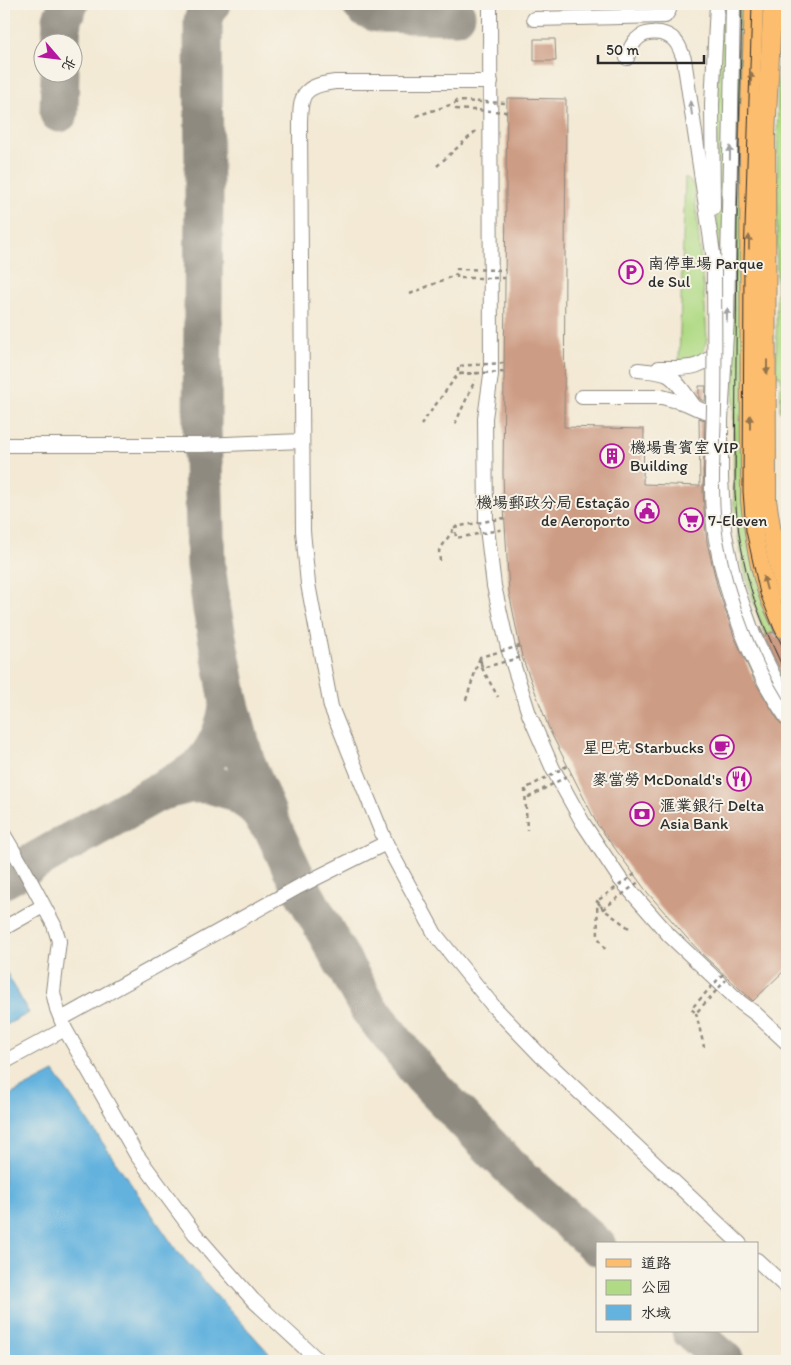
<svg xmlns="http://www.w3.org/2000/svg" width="791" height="1365" font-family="Itim,'LXGW WenKai TC',sans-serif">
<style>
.green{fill:#b0da85;stroke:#6e8258}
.water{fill:#64b2de;stroke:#486e84}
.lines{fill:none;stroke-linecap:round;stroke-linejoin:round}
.taxiway{stroke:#8f8a80;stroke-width:39}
.building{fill:#cd9c84}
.minor-casing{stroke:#8f8a80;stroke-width:16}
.major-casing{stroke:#8f8a80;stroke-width:20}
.path{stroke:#8f8a80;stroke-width:2.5;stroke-dasharray:4 4;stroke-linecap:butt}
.minor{stroke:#fff;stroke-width:14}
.major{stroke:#fcbd6e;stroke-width:18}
.tram{stroke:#2b2b2b;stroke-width:1}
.minor-bridge-casing{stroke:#8f8a80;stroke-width:16;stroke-linecap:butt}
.path-bridge{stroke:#8f8a80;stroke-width:2.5;stroke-dasharray:4 4;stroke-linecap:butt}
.minor-bridge{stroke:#fff;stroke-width:14}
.oneway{fill:#94744c}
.oneway2{fill:#a0a0a0}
.labels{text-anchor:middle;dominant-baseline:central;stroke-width:4;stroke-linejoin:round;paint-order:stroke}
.poi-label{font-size:16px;fill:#2b2b2b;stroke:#f7f3e8;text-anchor:start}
</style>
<rect width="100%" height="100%" fill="#f7f3e8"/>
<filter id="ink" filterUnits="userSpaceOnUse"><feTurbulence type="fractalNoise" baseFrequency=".02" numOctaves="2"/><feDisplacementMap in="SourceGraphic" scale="10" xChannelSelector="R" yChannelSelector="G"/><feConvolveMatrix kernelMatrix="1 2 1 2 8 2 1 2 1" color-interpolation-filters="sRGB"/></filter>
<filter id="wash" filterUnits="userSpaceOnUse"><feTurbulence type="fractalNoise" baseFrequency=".0096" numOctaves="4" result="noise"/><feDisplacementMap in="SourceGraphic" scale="20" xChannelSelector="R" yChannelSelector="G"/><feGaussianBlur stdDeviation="1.12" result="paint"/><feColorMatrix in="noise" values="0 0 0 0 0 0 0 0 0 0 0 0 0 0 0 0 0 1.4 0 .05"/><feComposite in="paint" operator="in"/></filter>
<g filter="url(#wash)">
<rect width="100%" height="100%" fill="#f3e9d4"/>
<g class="green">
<path d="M722,4h6l-6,273 -4,-1 -2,-169z"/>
<path d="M739,4h9l-4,492 32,135 -10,4c-19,-45 -28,-86 -32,-134l-1,-211z"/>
<path d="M783,4h4v408h-7l1,-35 -5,-2 2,-337z"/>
<path d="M685,177l9,8 11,121 2,33 -4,15 -11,9 -13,-1z"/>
</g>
<g class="water">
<path d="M4,968l25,45 -25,13z"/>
<path d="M54,1072l123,179 99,110h-272v-263z"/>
</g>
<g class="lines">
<g class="taxiway">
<path d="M211,4l-4,6 -4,11 1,178 -2,227 4,140 6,44 17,91 16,59 31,75 24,51 69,123 53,67 51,53 43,44 81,73"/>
<path d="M361,4l5,5 11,4 79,2"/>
<path d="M61,42l1,-23 7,-15"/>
<path d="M59,113l1,-41"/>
<path d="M229,701c-3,22 -10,44 -25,61 -12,14 -31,21 -46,30l31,-8h20l24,7 22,15 12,17"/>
<path d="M4,879l154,-87"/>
<path d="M691,1331l34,30"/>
</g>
</g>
<g id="blocks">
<g class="building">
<path d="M534,39h21l1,22h-22z"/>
<path d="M507,98l59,1 -2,328 80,2 -1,55 57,2 -1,-68 6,2 -2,71 2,33 2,18 11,47 16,47 21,46 25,41 3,3 4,1v241l-34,33 -50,-46 -17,-18 -39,-45 -50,-68 -47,-93 -28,-74 -13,-65 -5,-85 -1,-34z"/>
<path d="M699,386h7l-1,16 -6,-4z"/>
<path d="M760,627l4,9 9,-4 4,5 5,2 5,-1v45l-26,-52z"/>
</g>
</g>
</g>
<g filter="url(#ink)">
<use href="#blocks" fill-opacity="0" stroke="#8f8a80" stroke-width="1"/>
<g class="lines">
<g class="minor-casing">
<g id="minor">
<path d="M490,4l1,371 -6,43 1,102 8,66 14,62 21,66 24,55 30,54 37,56 49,56 72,68 15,11 31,29"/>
<path d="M628,4l1,12"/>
<path d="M733,4l-6,313 -6,103v58l3,52 11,53 18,51 24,49 10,18"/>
<path d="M534,19l131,-3 4,-6v-6"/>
<path d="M627,58c2,-6 4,-13 9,-18 9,-10 26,-9 36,-2 7,5 9,14 12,21l30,201"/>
<path d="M491,82h-156c-33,4 -35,13 -35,44l3,405 5,53 23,123 55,136 49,91 59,73 47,49 199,188"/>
<path d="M713,208l-1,-104 5,-100"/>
<path d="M659,368c26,0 44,3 61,-21"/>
<path d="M638,370c30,3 31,1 49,26 3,4 6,10 10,12 9,5 18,3 24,12"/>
<path d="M582,397h80l23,6 11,5"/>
<path d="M4,445h198l100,-4"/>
<path d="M4,835l19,32 31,58 5,16 -6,51 4,17 8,20 71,125 59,80 58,66 66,61"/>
<path d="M4,928l39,-22"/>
<path d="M61,1019l239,-133 86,-43"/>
<path d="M4,1062l61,-33"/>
<path d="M757,1260l30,28"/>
</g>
</g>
<g class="major-casing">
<g id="major">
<path d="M754,4l-5,131 1,366c4,33 8,67 20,99 4,9 9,19 13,28"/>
<path d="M773,4l-1,12 -6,119 1,365c5,32 9,65 20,95"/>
</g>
</g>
<g class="path">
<path d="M416,116l40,-13"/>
<path d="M437,166l40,-36"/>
<path d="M410,294l47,-20"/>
<path d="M455,424l20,-44"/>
<path d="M421,425l37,-51 20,-1"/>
<path d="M440,561l-1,-10 16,-24"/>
<path d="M466,700l14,-43 2,11 16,29"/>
<path d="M525,789l2,41"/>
<path d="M605,949l-7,-12 -1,-36 6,8 26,19"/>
<path d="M696,1013l8,34"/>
</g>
<use href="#minor" class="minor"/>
<use href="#major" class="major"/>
<g class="tram">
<path d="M742,4l-5,218 -2,271c2,35 8,72 19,106 9,26 21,52 33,77"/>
<path d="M752,4l-8,256 -1,231 3,40 14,63 14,35 13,26"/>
</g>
<g class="minor-bridge-casing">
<path id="minor-bridge" d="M714,260c0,50 1,99 0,148 -1,44 -5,89 2,132 11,61 36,128 71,178"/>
</g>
<g class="path-bridge">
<path d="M507,112l-51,-3v-8l52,2"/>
<path d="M505,278h-48v-9l48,1"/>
<path d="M504,372l-46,2v-8l46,-3"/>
<path d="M505,518l-50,9 1,11 49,-9"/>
<path d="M520,646l-40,11 2,11 40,-11"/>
<path d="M567,766l-42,23 4,8 42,-23"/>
<path d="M635,874l-38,27 6,8 37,-28"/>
<path d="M723,974l-32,35 5,4 30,-33"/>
</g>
<use href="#minor-bridge" class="minor-bridge"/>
</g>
<defs><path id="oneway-solid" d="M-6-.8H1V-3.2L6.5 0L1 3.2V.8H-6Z" transform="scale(1.25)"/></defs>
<g class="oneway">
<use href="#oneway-solid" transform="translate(751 79) rotate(-88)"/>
<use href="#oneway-solid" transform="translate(749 242) rotate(-90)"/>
<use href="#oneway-solid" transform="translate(767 367) rotate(90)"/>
<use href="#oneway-solid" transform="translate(750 422) rotate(-90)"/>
<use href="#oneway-solid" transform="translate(765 583) rotate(-105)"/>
</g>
<g class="oneway2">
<use href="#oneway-solid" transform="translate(691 108) rotate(-98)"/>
<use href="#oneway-solid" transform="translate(730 153) rotate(-89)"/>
<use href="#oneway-solid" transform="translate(727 315) rotate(-87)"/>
</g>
</g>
<defs>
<g id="parking-ring" transform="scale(1.25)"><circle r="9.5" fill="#f7f3e8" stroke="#b5179e" stroke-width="1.5"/><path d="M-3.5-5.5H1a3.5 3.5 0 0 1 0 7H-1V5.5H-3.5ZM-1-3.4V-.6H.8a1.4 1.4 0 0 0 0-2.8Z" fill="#b5179e"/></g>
<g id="building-ring" transform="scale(1.25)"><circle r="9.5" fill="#f7f3e8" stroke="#b5179e" stroke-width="1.5"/><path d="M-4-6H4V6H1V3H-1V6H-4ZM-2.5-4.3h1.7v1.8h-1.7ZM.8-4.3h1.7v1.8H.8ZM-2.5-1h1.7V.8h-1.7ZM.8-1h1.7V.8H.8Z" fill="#b5179e"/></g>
<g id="civic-ring" transform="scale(1.25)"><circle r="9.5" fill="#f7f3e8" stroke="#b5179e" stroke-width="1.5"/><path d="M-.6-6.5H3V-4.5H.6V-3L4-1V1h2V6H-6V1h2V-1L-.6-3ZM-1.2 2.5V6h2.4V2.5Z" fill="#b5179e"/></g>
<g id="supermarket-ring" transform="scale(1.25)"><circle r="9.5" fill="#f7f3e8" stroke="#b5179e" stroke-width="1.5"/><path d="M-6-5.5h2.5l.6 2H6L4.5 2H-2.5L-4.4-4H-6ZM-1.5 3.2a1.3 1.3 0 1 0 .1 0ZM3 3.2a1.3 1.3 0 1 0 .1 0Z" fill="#b5179e"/></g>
<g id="cafe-ring" transform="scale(1.25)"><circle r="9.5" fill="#f7f3e8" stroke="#b5179e" stroke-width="1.5"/><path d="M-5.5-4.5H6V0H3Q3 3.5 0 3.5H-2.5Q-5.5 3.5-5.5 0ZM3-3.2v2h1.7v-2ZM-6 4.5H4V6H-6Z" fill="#b5179e"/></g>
<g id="restaurant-ring" transform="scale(1.25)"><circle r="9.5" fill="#f7f3e8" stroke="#b5179e" stroke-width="1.5"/><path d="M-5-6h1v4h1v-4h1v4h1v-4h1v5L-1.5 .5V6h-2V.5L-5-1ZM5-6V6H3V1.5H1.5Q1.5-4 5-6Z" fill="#b5179e"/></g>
<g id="bank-ring" transform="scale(1.25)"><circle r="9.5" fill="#f7f3e8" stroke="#b5179e" stroke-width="1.5"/><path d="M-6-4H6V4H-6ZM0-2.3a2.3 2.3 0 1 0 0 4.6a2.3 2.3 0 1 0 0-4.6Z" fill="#b5179e"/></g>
</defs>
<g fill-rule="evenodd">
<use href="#parking-ring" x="631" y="272"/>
<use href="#building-ring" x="612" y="456"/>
<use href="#civic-ring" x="647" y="511"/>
<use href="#supermarket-ring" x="691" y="520"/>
<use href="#cafe-ring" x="722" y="747"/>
<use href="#restaurant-ring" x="739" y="779"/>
<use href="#bank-ring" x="642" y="814"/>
</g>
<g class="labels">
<g class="poi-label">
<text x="648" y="263">南停車場 Parque<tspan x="648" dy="18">de Sul</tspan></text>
<text x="630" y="447">機場貴賓室 VIP<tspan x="630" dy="18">Building</tspan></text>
<text x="630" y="502" text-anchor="end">機場郵政分局 Estação<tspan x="630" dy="18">de Aeroporto</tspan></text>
<text x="708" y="520">7-Eleven</text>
<text x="704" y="747" text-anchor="end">星巴克 Starbucks</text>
<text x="722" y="779" text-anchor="end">麥當勞 McDonald's</text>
<text x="660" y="805">滙業銀行 Delta<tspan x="660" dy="18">Asia Bank</tspan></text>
</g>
</g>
<rect width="791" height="1365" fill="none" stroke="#f7f3e8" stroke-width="20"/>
<rect x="596" y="1242" width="162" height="90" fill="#f7f3e8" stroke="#a5a39c"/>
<rect x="606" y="1259" width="25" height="8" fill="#fcbd6e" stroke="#a5a39c"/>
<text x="641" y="1268" font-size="15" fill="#2b2b2b">道路</text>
<rect x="606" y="1280" width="25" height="15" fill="#b0da85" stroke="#a5a39c"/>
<text x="641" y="1292" font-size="15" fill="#2b2b2b">公园</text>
<rect x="606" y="1305" width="25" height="15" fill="#64b2de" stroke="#a5a39c"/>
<text x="641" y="1318" font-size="15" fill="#2b2b2b">水域</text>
<g transform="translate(58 58) rotate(118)"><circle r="24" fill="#f7f3e8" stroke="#a5a39c"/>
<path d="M0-4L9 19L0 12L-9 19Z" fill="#b5179e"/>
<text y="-8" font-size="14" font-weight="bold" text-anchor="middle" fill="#2b2b2b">北</text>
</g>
<path d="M598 55v8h106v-8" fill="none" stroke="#2b2b2b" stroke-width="2.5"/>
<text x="606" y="55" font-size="15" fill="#2b2b2b" stroke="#f7f3e8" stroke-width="4" paint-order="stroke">50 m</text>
</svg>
